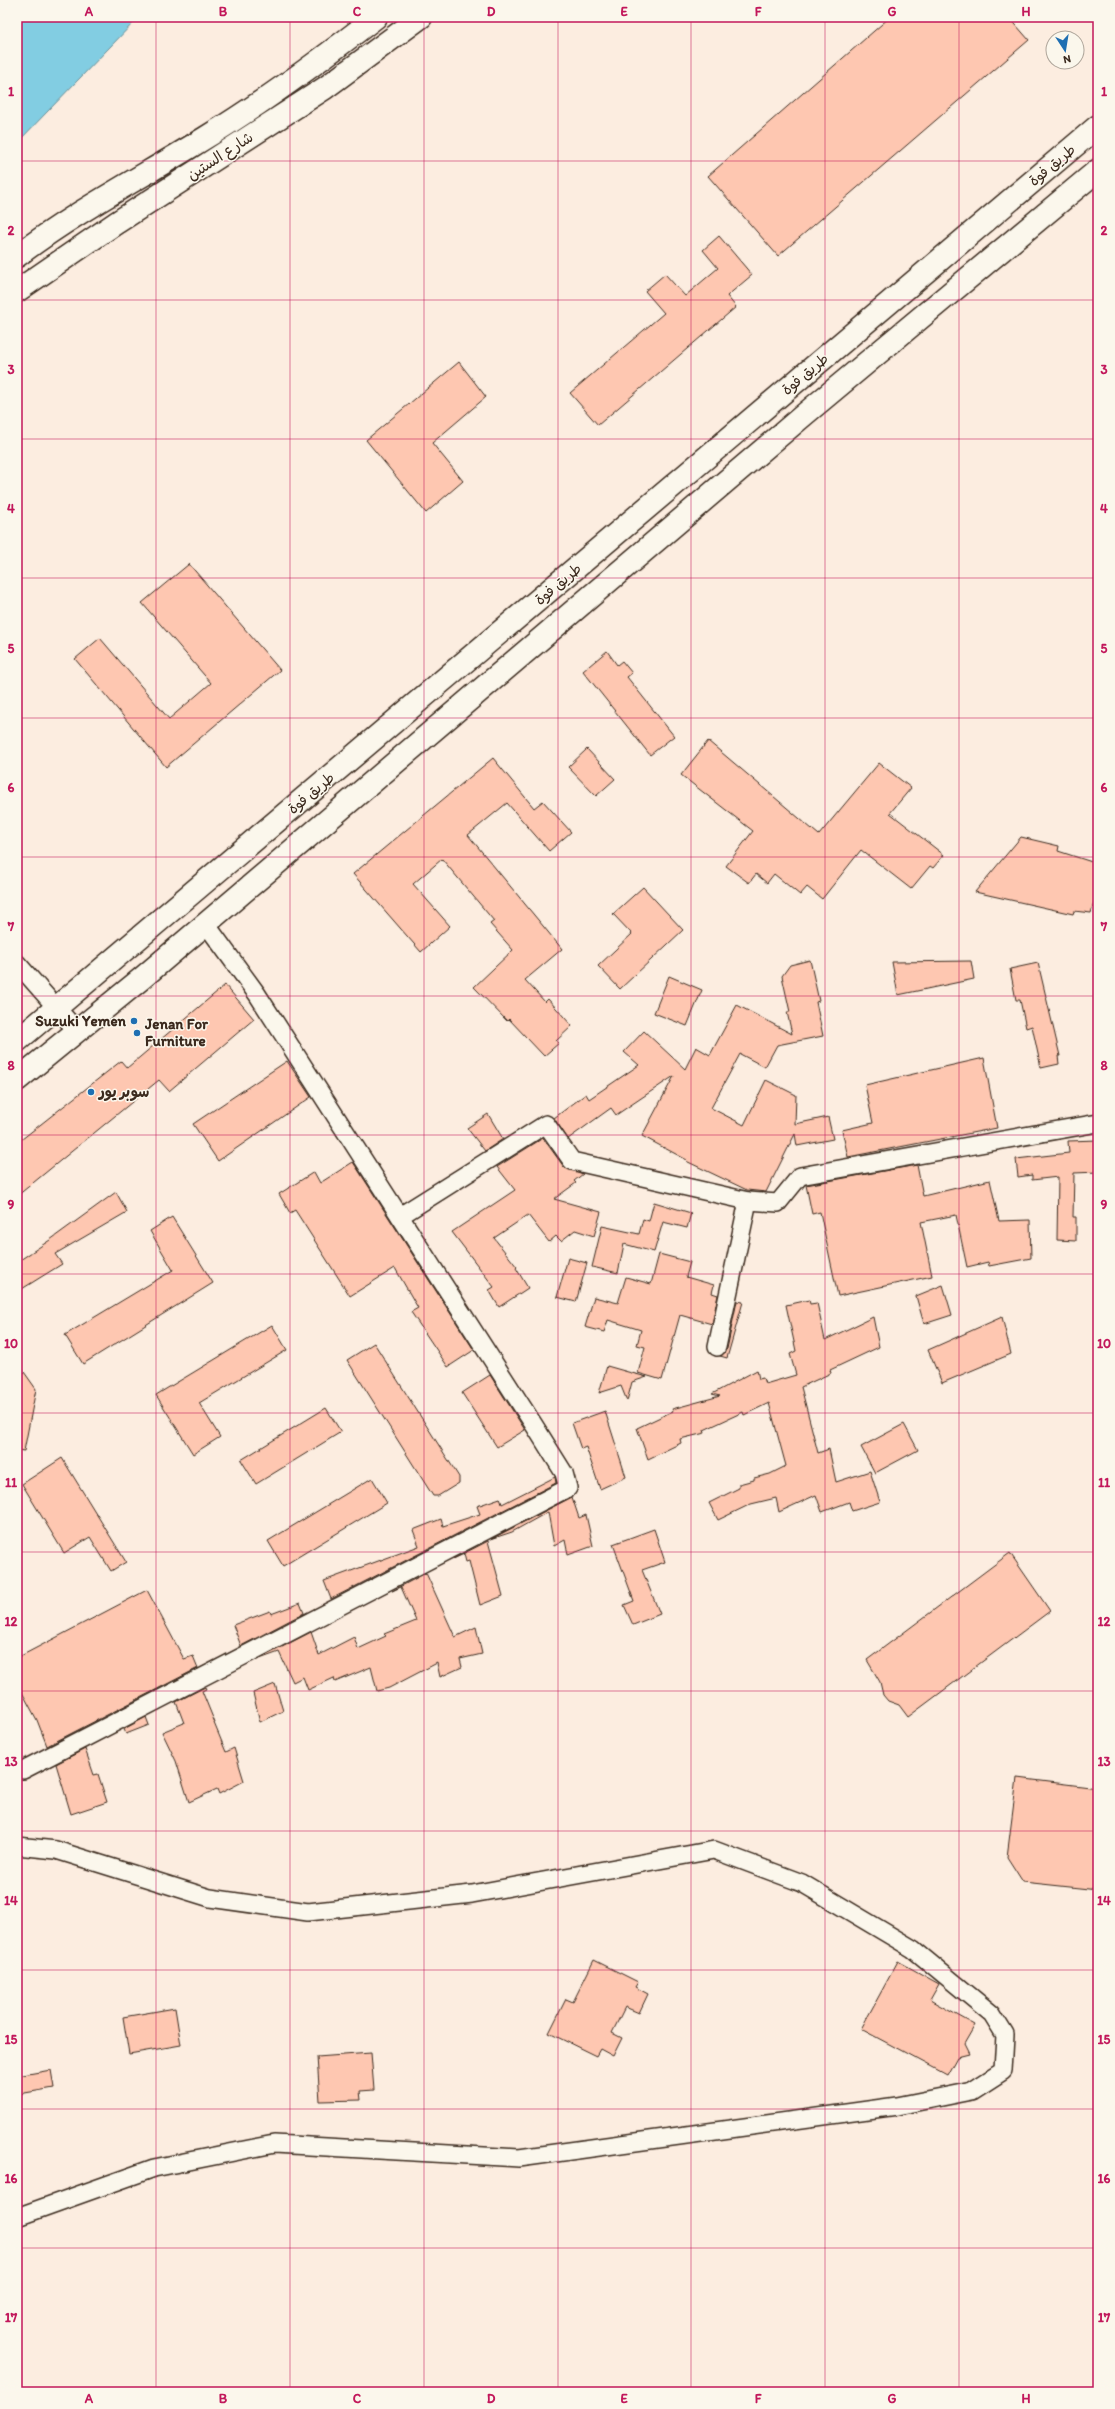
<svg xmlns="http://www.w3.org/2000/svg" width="1115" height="2409" font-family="Itim,'Playpen Sans Arabic',sans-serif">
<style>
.water{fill:#82cde2;stroke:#668c94}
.building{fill:#fec7b1;stroke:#3b2a1e}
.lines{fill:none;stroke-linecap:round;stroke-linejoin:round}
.street-casing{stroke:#3b2a1e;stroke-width:20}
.highway-casing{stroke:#3b2a1e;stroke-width:25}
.street{stroke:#fbf7ec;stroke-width:17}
.highway{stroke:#fbf7ec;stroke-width:22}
.grid{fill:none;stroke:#c2185b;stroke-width:1;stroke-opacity:0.55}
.poi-dot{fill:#1f6fb2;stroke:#fbf7ec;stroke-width:1.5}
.labels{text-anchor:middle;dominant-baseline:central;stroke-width:3;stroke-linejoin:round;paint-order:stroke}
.street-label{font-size:15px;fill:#3b2a1e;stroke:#fbf7ec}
.poi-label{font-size:15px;font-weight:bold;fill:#3b2a1e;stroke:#fbf7ec;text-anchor:start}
.neatline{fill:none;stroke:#c2185b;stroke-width:1.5}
.grid-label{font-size:13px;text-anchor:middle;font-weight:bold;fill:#c2185b}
</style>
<rect width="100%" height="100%" fill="#fcede0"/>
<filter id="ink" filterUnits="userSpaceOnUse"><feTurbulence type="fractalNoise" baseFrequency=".025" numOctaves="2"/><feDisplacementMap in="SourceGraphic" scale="8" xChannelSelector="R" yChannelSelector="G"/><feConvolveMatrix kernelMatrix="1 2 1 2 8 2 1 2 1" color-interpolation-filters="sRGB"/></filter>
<g filter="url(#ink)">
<path class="water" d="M17,17h122l-122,126z"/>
<g class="building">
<path d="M890,17h119l20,23 -251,216 -70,-80z"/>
<path d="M719,236l33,39 -25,21 9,11 -138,118 -28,-32 94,-80 -19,-22 20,-17 20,22 33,-28 -15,-18z"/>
<path d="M459,362l27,35 -54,46 31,38 -37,32 -60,-73z"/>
<path d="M189,564l91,106 -114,97 -91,-108 25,-21 69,81 42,-36 -69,-80z"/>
<path d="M607,651l10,14 5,-4 10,12 -5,4 47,59 -24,19 -67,-84z"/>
<path d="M708,741l111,94 60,-72 32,25 -21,25 54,42 -11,13 -3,-2 -19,23 -50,-39 -39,49 -15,-12 -7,8 -26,-21 -7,9 -11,-9 -7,9 -23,-17 27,-35 -72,-56z"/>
<path d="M587,749l28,30 -19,17 -28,-29z"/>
<path d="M493,758l41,50 9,-7 28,31 -22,19 -42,-48 -39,32 94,114 -37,31 20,22 3,-3 24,27 -16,15 3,2 -15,13 -35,-37 -2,2 -33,-34 39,-37 -23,-26 4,-3 -52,-62 -29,25 37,42 -29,26 -68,-78z"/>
<path d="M1021,837l38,9 -1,5 40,13v25l-7,24 -17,-2 -1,3 -98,-22z"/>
<path d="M643,887l40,43 -63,59 -22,-23 34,-32 -19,-20z"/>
<path d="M810,960l9,41 -3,1 7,34 -46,9 -12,22 -25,-13 -29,54 33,17 22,-45 30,15 -1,29 33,-7 5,22 -36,7 -2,-12 -29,58 -19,-2 -61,-29 1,-1 -45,-24 32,-60 -58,39 -5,-7 -43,31 -14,-21 32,-24 3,5 50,-34 -15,-13 20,-21 41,38 11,-22 14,8 27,-50 55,29 -5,-22h3l-8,-36 8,-11z"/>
<path d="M971,961l3,18 -76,16 -6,-33z"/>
<path d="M1038,963l22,93h-2l1,8 -18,4 -9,-42 -6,2 -6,-28h-4l-6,-31z"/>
<path d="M669,976l33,14 -15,36 -33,-13z"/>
<path d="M225,985l29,34 -85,72 -10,-11 -142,116v-53l104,-82 6,7z"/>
<path d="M984,1058l13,70 -149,29 -6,-27 31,-7 -8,-38z"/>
<path d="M287,1061l24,36 -93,64 -25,-37z"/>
<path d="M488,1114l15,25 -18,12 -18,-23z"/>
<path d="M543,1138l21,29 19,7 -9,7 2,2 -22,16 47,13 -7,24 -19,-6 -14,11 -5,-5 -7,6 -21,-27 -34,23 23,29 -1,1 12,20 -29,19 -10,-17 5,-3 -42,-55 63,-42 -18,-23z"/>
<path d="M1098,1140v32l-24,1 -1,44h3v24l-19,-1 1,-63 -26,3v-5l-14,2 -2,-18 53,-6 -1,-12z"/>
<path d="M353,1162l121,188 -26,17 -37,-55 7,-4 -23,-40 -45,28 -55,-86 -5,3 -11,-19 35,-22 6,11z"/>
<path d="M917,1165l6,31 67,-16 9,41 31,-1 1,38 -42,8 -1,-4 -21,5 -11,-52 -35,7 11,54 -94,20 -18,-84 -8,2 -6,-29z"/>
<path d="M116,1192l11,20 -72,42 7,10 -45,28v-30l33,-22z"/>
<path d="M654,1202l37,11 -4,15 -24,-6 -9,30 -30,-8 -6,29 -26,-6 10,-41 37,8 4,-15 6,2z"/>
<path d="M172,1217l41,66 -130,81 -18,-29 108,-65 -23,-39z"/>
<path d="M659,1254l31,8 -4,15 28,8 -2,8 6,2 -6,29 -32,-9 -18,65 -24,-7 7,-26 -8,-2 4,-15 -33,-10 -4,12 -19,-5 9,-30 24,6 8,-26 25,7z"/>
<path d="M568,1258l19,5 -11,39 -19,-5z"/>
<path d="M943,1285l9,30 -28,9 -8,-28z"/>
<path d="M809,1300l1,4 7,-1 8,37 48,-23 6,30 -49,23 1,3 -30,14 17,66 11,-4 7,33 34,-11 10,31 -28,9 -3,-9 -27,10 -6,-17 -37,17 -3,-14 -25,6 -33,16 -9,-17 30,-15v-4l15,-4v-2l16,-4 16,-8 -17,-63 -25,12 -1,-3 -39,18 1,3 -25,6 1,4 -33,16 -11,-31 36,-17 -1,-2 48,-13 -8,-2 45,-24 2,9 4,-1 2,6 31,-9 -6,-21 6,-3 -10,-46z"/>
<path d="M737,1301l6,1 -16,56 -7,-2 7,-7z"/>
<path d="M1002,1317l9,37 -69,29 -14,-33z"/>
<path d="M272,1325l15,25 -88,53 21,34 -27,17 -37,-59z"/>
<path d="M374,1343l85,134v6l-21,13h-5l-86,-136z"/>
<path d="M17,1362l19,27 -12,62 -7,-1z"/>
<path d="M607,1366l21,6 19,5 -15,5 -5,19 -6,-15 -22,7z"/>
<path d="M490,1375l35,55 -28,17 -35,-54z"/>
<path d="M326,1408l15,24 -85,52 -15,-24z"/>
<path d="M605,1411l21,66 -26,12 -14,-42 -5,2 -9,-26z"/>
<path d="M904,1424l14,26 -43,23 -14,-26z"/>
<path d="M62,1458l64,104 -15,9 -21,-34 -26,16 -42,-69z"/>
<path d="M555,1477l1,6 -225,116 -7,-18 95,-35 -6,-16 28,-11 2,7 37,-12 -3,-8 23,-8 2,6z"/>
<path d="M372,1478l15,25 -104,63 -15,-25z"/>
<path d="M572,1497l7,21 7,-3 7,31 -25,9 -3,-15 -11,6 -6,-34 -36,20 -21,7z"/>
<path d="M654,1529l11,33 -23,8 18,44 -27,11 -9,-20 10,-4 -21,-57z"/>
<path d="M488,1541l15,55 -23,9 -11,-44 -3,1 -2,-8 -11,5z"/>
<path d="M1010,1553l40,58 -142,106 -9,-12 -11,-4 -5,-6 -3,-13 -13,-22z"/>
<path d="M426,1573l29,64 21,-10 6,27 -22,5 2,8 -22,10 -3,-14 -48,25 -12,3 -6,-24 -36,15 -1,-4 -26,12 -5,-13 -10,5 -14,-30 -22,8 54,-28 8,23 35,-18 4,12 28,-13 -2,-2 32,-13 -15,-34 -9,4z"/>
<path d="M147,1590l37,69 9,-3 5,12 -151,78 -10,-26 -20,-37v-25z"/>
<path d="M300,1603l4,10 -63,33 -8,-21 37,-14 1,3z"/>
<path d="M275,1684l8,27 -23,11 -7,-29z"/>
<path d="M205,1687l1,2 -4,2 13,32h-1l12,29 8,-4 10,33 -25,13 -2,-5 -28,13 -13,-41 -14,-29 22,-9 -8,-21z"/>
<path d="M146,1717l3,8 -23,9 -2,-5z"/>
<path d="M85,1749l9,26 4,-1 9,28 -36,12 -15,-50z"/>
<path d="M1017,1778l81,10v102l-75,-8 -16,-25z"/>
<path d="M594,1960l44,22 -3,5 13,7 -9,19 -14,-6 -13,26 10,5 -9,18 -13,-7 -4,7 -47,-23 17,-34 7,3z"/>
<path d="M898,1961l41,23 -9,16 45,25 -11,19 5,10 -12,3 -10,18 -86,-46z"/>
<path d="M175,2008l6,37 -52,9 -6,-37z"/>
<path d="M371,2053l3,37 -14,1 1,9 -41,1 -3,-44z"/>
<path d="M51,2070l3,18 -35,6 -2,-18z"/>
</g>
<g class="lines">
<g class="street-casing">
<g id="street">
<path d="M17,963l60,68"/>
<path d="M748,1201l30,2 22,-27 298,-53"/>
<path d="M400,1216l146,-92 26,37 176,40 -31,146"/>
<path d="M23,1770l545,-282 -4,-15 -30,-48 -277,-431 -51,-70"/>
<path d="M17,1846l39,4 154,48 98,14 164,-18 242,-44 88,33 111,66 79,65 13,21 -2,36 -31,20 -75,15 -378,52 -245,-14 -120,24 -137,49"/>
</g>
</g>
<g class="highway-casing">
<g id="highway">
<path d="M17,256c59,-45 125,-79 188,-118 59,-36 116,-78 171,-121"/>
<path d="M17,291l99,-68 209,-135 96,-71"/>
<path d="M17,1041l1081,-915"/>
<path d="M17,1080l124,-101 664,-565 293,-244"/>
</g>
</g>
<use href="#street" class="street"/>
<use href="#highway" class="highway"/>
</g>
</g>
<path class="grid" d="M156,17v2375M290,17v2375M424,17v2375M558,17v2375M691,17v2375M825,17v2375M959,17v2375M17,161h1081M17,300h1081M17,439h1081M17,578h1081M17,718h1081M17,857h1081M17,996h1081M17,1135h1081M17,1274h1081M17,1413h1081M17,1552h1081M17,1691h1081M17,1831h1081M17,1970h1081M17,2109h1081M17,2248h1081"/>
<g class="poi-dot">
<circle cx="134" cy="1021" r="4"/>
<circle cx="137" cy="1033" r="4"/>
<circle cx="91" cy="1092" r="4"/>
</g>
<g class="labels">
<g class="street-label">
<text transform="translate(220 156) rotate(-33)">شارع الستين</text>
<text transform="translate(1052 165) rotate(-40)">طريق فوة</text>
<text transform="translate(805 374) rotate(-40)">طريق فوة</text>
<text transform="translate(558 584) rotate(-40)">طريق فوة</text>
<text transform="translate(311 793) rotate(-40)">طريق فوة</text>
</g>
<g class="poi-label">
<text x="126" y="1021" text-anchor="end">Suzuki Yemen</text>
<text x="145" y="1024">Jenan For<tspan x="145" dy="17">Furniture</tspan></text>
<text x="99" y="1092">سوبر يور</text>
</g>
</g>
<rect width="1115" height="2409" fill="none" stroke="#fbf7ec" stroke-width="44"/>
<g transform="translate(1065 50) rotate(168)"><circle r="19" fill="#fbf7ec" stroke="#aea59a"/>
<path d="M0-3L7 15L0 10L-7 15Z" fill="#1f6fb2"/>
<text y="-6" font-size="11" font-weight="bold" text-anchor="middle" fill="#3b2a1e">N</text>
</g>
<rect x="22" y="22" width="1071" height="2365" class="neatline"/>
<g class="grid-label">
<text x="89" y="16">A</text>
<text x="223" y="16">B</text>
<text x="357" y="16">C</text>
<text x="491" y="16">D</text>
<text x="624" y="16">E</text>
<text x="758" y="16">F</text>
<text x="892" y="16">G</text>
<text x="1026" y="16">H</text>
<text x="11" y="96">1</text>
<text x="1104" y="96">1</text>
<text x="11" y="235">2</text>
<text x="1104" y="235">2</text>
<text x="11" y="374">3</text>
<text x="1104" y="374">3</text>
<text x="11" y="513">4</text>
<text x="1104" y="513">4</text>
<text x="11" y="653">5</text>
<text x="1104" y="653">5</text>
<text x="11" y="792">6</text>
<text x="1104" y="792">6</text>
<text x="11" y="931">7</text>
<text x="1104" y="931">7</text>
<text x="11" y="1070">8</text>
<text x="1104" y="1070">8</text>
<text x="11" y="1209">9</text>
<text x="1104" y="1209">9</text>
<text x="11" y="1348">10</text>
<text x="1104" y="1348">10</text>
<text x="11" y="1487">11</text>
<text x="1104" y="1487">11</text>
<text x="11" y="1626">12</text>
<text x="1104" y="1626">12</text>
<text x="11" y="1766">13</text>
<text x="1104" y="1766">13</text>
<text x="11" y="1905">14</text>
<text x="1104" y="1905">14</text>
<text x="11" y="2044">15</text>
<text x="1104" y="2044">15</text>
<text x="11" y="2183">16</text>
<text x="1104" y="2183">16</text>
<text x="11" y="2322">17</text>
<text x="1104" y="2322">17</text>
<text x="89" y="2403">A</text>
<text x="223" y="2403">B</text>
<text x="357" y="2403">C</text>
<text x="491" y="2403">D</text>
<text x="624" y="2403">E</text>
<text x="758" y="2403">F</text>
<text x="892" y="2403">G</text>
<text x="1026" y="2403">H</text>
</g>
</svg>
